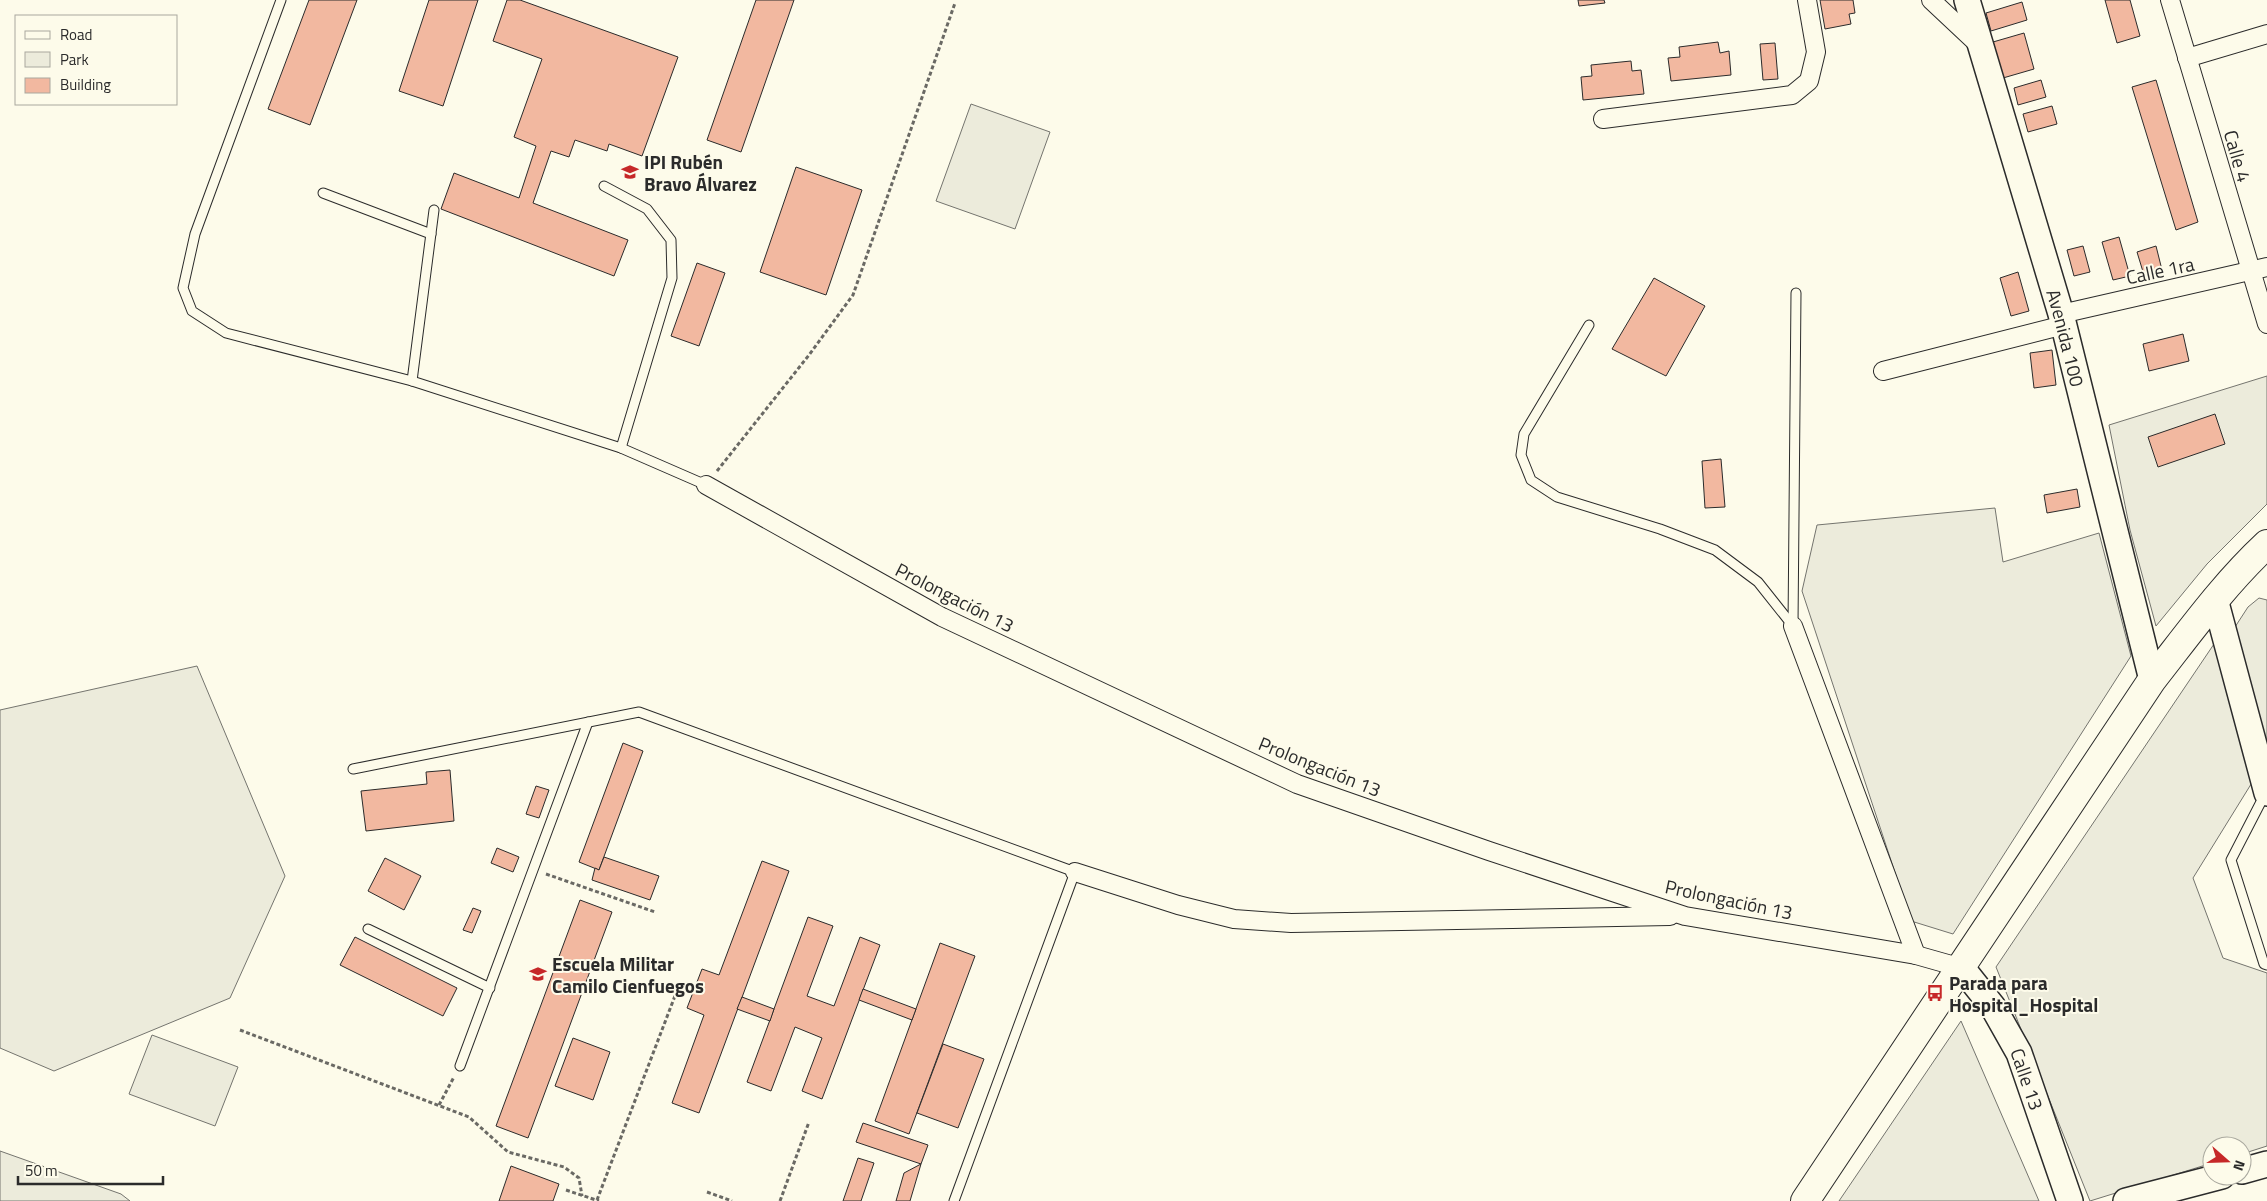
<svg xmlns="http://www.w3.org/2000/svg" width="2267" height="1201" font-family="'Titillium Web',sans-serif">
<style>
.green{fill:#ecebdb;stroke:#74746e}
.building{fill:#f2b8a0;stroke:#2b2b2b}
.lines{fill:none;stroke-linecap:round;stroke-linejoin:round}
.lane-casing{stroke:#2b2b2b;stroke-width:11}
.street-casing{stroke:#2b2b2b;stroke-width:20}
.secondary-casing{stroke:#2b2b2b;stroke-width:28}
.primary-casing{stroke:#2b2b2b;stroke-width:30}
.path{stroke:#6a6964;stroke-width:3;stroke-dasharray:4 2.5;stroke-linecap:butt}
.lane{stroke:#fdfbea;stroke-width:9}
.street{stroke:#fdfbea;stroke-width:18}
.secondary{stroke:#fdfbea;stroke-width:25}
.primary{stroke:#fdfbea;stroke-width:28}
.labels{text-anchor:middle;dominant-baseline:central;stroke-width:4;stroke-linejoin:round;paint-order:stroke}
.street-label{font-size:19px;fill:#2b2b2b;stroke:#fdfbea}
.poi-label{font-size:19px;font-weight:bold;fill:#2b2b2b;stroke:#fdfbea;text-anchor:start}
</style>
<rect width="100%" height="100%" fill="#fdfbea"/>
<g class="green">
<path d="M971,104l79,28 -35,97 -79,-28z"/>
<path d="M2267,376v128l-60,60 -51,62 -26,-96 -21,-105z"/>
<path d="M1995,508l8,54 96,-29 32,123 -178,278 -42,-13 -109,-330 15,-66z"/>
<path d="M2259,598l8,2v153l-32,-126 13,-20z"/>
<path d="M2214,644l39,137 -60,97 30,80 44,15v173l-25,8v-8h-30v17l-122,38 -94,-234z"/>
<path d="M197,666l88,210 -55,122 -176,73 -54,-23v-338z"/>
<path d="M1961,1021l78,180h-200z"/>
<path d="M152,1035l86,32 -23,59 -86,-32z"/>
<path d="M0,1151l121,43 9,7h-130z"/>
</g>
<g class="building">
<path d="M309,0h48l-47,125 -42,-16z"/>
<path d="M429,0h49l-35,106 -44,-15z"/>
<path d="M507,0h13l158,57 -36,99 -33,-12 -2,7 -32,-11 -6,17 -18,-6 -18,52 95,37 -14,36 -173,-67 13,-36 65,25 17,-52 -22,-9 28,-78 -49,-18z"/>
<path d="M756,0h38l-53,152 -34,-12z"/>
<path d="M1578,0h26l1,3 -26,3z"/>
<path d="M1820,0h33l2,13 -6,1 2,10 -26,5z"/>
<path d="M2105,0h25l10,36 -23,7z"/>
<path d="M2022,2l5,18 -36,11 -5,-18z"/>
<path d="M2024,33l10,36 -31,9 -10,-36z"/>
<path d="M1718,42l2,11 9,-2 2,24 -60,6 -3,-23 12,-1 -1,-10z"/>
<path d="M1775,43l3,36 -15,1 -3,-36z"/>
<path d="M1631,61l1,10 9,-1 3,24 -61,6 -2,-23 11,-1 -1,-11z"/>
<path d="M2041,80l5,17 -28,8 -4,-17z"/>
<path d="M2156,80l42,142 -22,8 -44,-143z"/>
<path d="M2052,106l5,18 -29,8 -5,-18z"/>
<path d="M796,167l66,23 -36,105 -66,-23z"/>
<path d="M2119,237l11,39 -17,4 -11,-38z"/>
<path d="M2083,246l7,26 -16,4 -7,-26z"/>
<path d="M2156,246l6,24 -18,5 -7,-23z"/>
<path d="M697,263l28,10 -26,73 -28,-10z"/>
<path d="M2018,272l11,39 -18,5 -11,-38z"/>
<path d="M1654,278l51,28 -39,70 -54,-27z"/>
<path d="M2183,334l6,27 -40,10 -6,-27z"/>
<path d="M2052,350l4,35 -22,3 -4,-35z"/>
<path d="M2215,414l10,30 -67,23 -10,-30z"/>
<path d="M1721,459l4,48 -20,1 -3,-47z"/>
<path d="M2077,489l3,18 -33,6 -3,-18z"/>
<path d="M623,743l20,8 -44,119 -20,-8z"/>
<path d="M450,770l4,51 -88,10 -5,-40 66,-7 -1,-12z"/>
<path d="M536,786l13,4 -10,28 -13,-4z"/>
<path d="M497,848l22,9 -6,15 -22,-9z"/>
<path d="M604,857l55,19 -9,24 -58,-20 3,-12 4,2z"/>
<path d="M385,858l36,18 -17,34 -36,-19z"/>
<path d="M762,861l27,10 -90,242 -27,-10 32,-88 -17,-7 15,-39 17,6z"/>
<path d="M580,900l32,12 -84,226 -32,-12z"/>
<path d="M473,908l8,3 -9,22 -9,-3z"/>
<path d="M808,917l25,9 -26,70 27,10 26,-69 20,8 -58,154 -20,-8 20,-53 -27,-11 -24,64 -24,-9z"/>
<path d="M355,937l102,51 -14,28 -103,-51z"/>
<path d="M940,943l35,13 -66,178 -34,-13z"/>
<path d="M863,989l53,20 -4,11 -53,-20z"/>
<path d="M742,997l32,12 -4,12 -33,-12z"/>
<path d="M573,1038l37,14 -17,48 -38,-14z"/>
<path d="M943,1044l41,15 -26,69 -41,-15z"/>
<path d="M863,1123l65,22 -7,19 -65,-22z"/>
<path d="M858,1158l16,5 -13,38h-18z"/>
<path d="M921,1164l-11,37h-14l8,-28z"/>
<path d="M511,1166l48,18 -6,17h-54z"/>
</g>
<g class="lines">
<g class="lane-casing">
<g id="lane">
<path d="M281,0l-86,234 -12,54 9,23 34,22 186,48 209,67 85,37"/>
<path d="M604,186l43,23 24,31 1,38 -51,170"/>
<path d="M323,193l108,41"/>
<path d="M1589,325l-65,109 -3,21 10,25 26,17 103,32 55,21 43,32 35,44"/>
<path d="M412,381l22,-171"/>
<path d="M1793,626l3,-333"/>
<path d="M353,769l286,-57 436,160 -121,329"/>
<path d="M2265,794l-34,66 33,104 3,1"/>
<path d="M368,929l122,59"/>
<path d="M460,1066l128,-344"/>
</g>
</g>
<g class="street-casing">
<g id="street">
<path d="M1931,0l49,46"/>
<path d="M2170,0l97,324"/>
<path d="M2187,58l80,-24"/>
<path d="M1603,119l189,-24 17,-14 7,-29 -9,-52"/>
<path d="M2061,314l206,-47"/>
<path d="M1883,371l181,-46"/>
<path d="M706,485l236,132 355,167 192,67 196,65 231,39 46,13"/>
<path d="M1793,626l123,329"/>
<path d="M1075,872l103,33 56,14 57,4 379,-7"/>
</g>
</g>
<g class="secondary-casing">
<g id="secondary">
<path id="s1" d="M1967,0l94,314 91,366"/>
<path d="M2215,599l52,194"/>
<path id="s2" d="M1962,968l31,39 26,46 51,148"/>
<path d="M2242,1171l25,-7"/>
<path d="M2126,1201l96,-25"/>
</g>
</g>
<g class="primary-casing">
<path id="primary" d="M1805,1201l347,-521c37,-47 71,-95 115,-136"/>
</g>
<g class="path">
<path d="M717,471l92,-116 44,-60 102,-292"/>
<path d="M546,874l109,38"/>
<path d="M240,1030l229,87 39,35 56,15 15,11 3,18"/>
<path d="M439,1105l15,-28"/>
<path d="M566,1190l33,11"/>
<path d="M707,1192l25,9"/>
<path d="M597,1200l81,-212"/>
<path d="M780,1201l29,-79"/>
</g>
<use href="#lane" class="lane"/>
<use href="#street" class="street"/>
<use href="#secondary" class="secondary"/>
<use href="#primary" class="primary"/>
</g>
<defs>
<g id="school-bare" transform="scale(1.35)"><path d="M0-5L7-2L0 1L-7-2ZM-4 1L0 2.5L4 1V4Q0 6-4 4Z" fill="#c62828" stroke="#fdfbea" stroke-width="2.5" paint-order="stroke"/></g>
<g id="bus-bare" transform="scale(1.35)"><path d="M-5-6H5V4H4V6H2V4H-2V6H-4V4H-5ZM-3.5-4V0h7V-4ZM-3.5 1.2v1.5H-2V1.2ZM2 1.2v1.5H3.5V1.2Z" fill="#c62828" stroke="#fdfbea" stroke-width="2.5" paint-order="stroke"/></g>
</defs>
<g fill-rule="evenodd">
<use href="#school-bare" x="630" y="172"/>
<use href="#school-bare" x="538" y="974"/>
<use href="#bus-bare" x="1935" y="993"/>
</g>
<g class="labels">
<g class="street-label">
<text transform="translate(2238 156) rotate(74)">Calle 4</text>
<text transform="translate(2160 270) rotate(-12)">Calle 1ra</text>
<text stroke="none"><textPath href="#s1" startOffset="352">Avenida 100</textPath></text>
<text transform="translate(955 597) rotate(27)">Prolongación 13</text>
<text transform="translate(1320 766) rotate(22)">Prolongación 13</text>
<text transform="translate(1729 899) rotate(12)">Prolongación 13</text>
<text stroke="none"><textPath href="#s2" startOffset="130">Calle 13</textPath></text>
</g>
<g class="poi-label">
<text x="644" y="161">IPI Rubén<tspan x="644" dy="22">Bravo Álvarez</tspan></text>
<text x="552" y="963">Escuela Militar<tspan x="552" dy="22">Camilo Cienfuegos</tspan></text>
<text x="1949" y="982">Parada para<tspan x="1949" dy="22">Hospital_Hospital</tspan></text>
</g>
</g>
<rect x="15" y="15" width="162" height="90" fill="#fdfbea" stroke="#a9a89e"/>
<rect x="25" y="31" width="25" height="8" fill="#fdfbea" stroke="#a9a89e"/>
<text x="60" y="40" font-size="15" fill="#2b2b2b">Road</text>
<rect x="25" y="52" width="25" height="15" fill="#ecebdb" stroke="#a9a89e"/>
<text x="60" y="65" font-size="15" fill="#2b2b2b">Park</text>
<rect x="25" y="78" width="25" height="15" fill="#f2b8a0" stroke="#a9a89e"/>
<text x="60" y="90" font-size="15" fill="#2b2b2b">Building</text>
<g transform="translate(2227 1161) rotate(110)"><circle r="24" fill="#fdfbea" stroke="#a9a89e"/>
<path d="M0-4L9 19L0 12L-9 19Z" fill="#c62828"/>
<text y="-8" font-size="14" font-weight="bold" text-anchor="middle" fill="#2b2b2b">N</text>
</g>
<path d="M18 1176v8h145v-8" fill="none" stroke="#2b2b2b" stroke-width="2.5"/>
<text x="25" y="1176" font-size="15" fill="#2b2b2b" stroke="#fdfbea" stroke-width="4" paint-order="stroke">50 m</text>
</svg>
